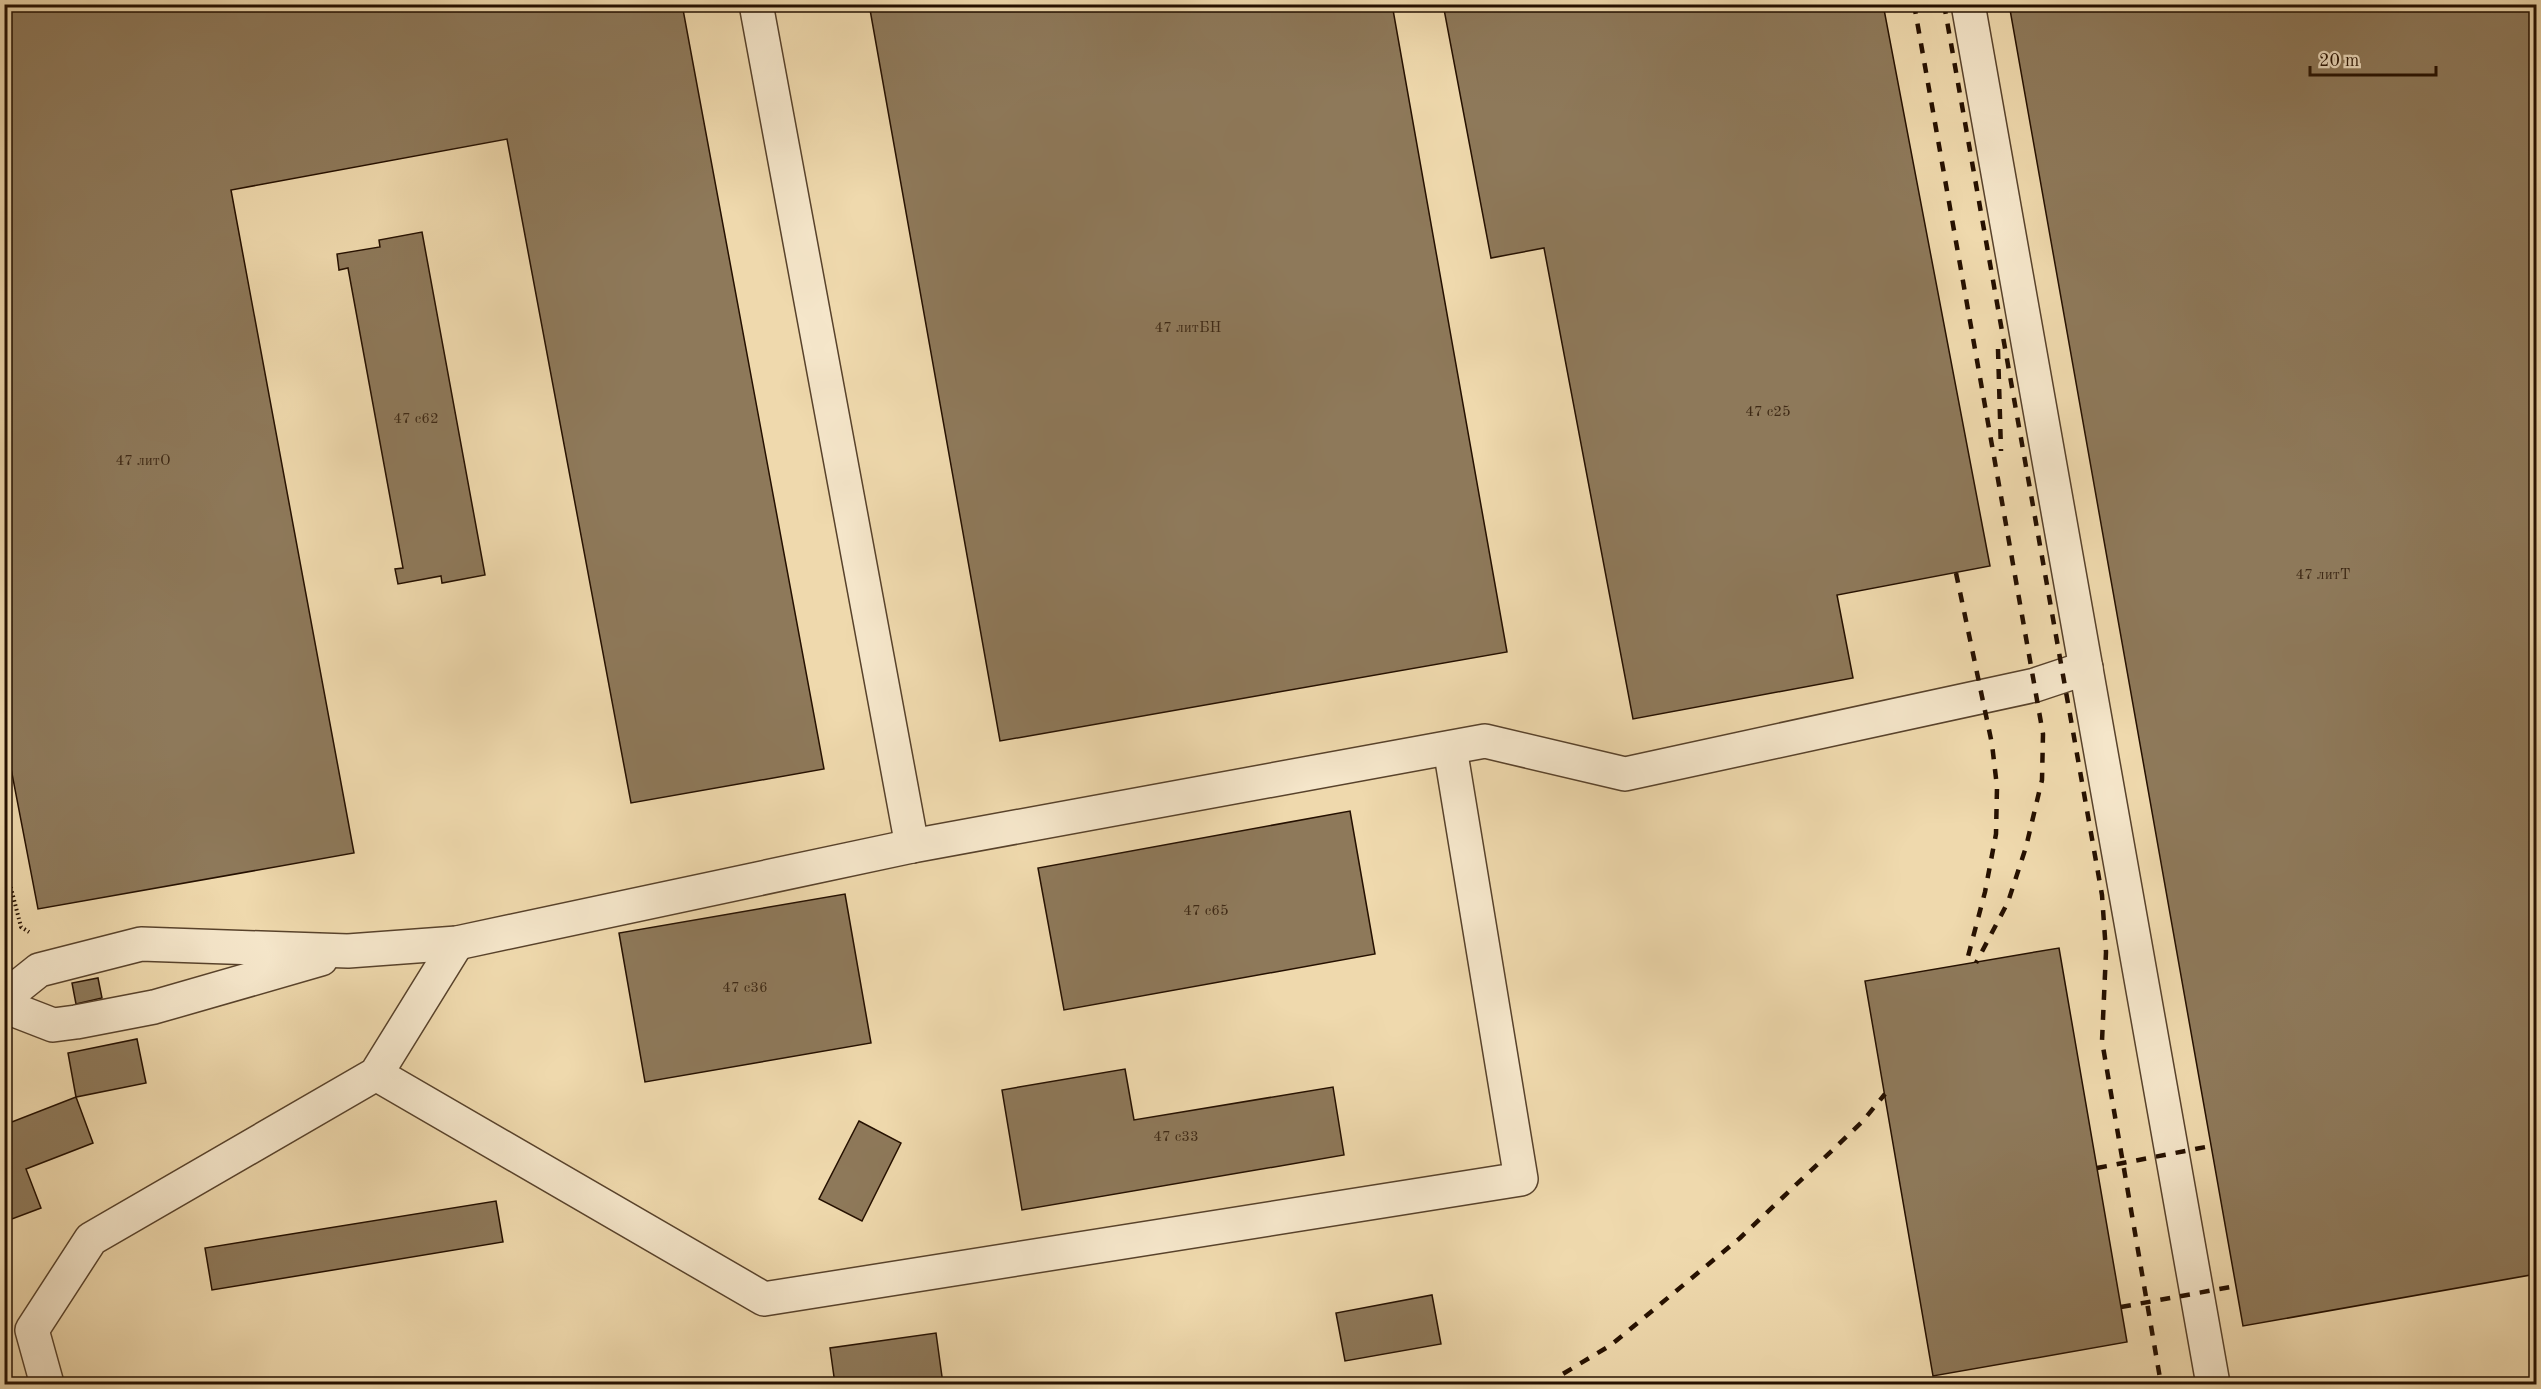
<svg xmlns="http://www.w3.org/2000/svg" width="2541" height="1389" font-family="'Old Standard TT',serif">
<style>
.building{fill:#8e795a;stroke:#251000;stroke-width:1.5}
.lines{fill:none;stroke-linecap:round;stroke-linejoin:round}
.minor-casing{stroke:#58422b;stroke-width:36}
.path{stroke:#251000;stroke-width:4;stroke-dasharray:1.5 3;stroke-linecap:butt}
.minor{stroke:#f5e6ca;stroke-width:33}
.rail{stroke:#251000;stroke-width:4.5;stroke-dasharray:10 10;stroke-linecap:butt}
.labels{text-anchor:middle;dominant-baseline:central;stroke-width:4.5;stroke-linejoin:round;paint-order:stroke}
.number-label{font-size:15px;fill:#3f2a16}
</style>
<rect width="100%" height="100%" fill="#efd9ad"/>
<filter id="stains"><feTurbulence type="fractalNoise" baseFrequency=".00333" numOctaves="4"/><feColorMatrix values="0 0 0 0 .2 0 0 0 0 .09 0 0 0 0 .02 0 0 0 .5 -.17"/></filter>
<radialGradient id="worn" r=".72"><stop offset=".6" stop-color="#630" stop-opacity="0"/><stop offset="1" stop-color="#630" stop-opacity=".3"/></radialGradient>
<g class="building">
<path d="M4,4h678l142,765 -193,34 -124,-664 -276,51 123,663 -316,56 -34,-177z"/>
<path d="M869,4h523l115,648 -507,89z"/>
<path d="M1443,4h440l107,562 -153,29 16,83 -220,41 -89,-471 -53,10z"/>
<path d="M2009,4h527v1270l-293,52z"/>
<path d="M422,232l63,343 -43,8 -1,-7 -43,8 -3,-15 8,-1 -55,-300 -9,2 -2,-16 43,-7 -1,-7z"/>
<path d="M1350,811l25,143 -311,56 -26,-142z"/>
<path d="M845,894l26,149 -226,39 -26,-149z"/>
<path d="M2059,948l68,394 -194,34 -68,-395z"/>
<path d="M98,978l4,20 -26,6 -4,-21z"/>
<path d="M137,1039l9,44 -70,14 -8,-44z"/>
<path d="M1125,1069l9,51 199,-33 11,68 -322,55 -20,-120z"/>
<path d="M76,1097l17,46 -67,26 15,39 -37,14v-97z"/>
<path d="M859,1121l42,22 -39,78 -43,-22z"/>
<path d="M496,1201l7,41 -291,48 -7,-42z"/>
<path d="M1432,1295l9,49 -96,17 -9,-48z"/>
<path d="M936,1333l7,51h-108l-5,-36z"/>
</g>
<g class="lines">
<g class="minor-casing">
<g id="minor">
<path d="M756,4l156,842"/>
<path d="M1968,4l245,1380"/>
<path d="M4,998l35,-28 102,-26 207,7 109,-8 455,-97 573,-105 140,33 410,-89 51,-17"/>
<path d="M4,1006l49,19 23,-3 78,-15 167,-48"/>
<path d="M376,1074l388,225 757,-120 -71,-431"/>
<path d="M47,1384l-15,-54 59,-91 285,-165 81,-131"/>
</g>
</g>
<path class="path" d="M4,861l17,66 8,5"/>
<use href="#minor" class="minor"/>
<g class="rail">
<path d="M1914,4l129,730 -1,46 -16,67 -18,55 -32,61"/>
<path d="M1944,4l158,891 4,57 -4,89 59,343"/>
<path d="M1998,349l3,102"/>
<path d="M1956,573l36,171 5,43 -1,47 -11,58 -19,72"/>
<path d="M2097,1168l114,-22"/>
<path d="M2121,1307l115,-21"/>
<path d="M1546,1384l65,-39 129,-107 122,-116 23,-28"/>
</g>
</g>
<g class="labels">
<g class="number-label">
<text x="1188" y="328">47 литБН</text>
<text x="1768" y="412">47 с25</text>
<text x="416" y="419">47 с62</text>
<text x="143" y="461">47 литО</text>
<text x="2323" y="575">47 литТ</text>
<text x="1206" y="911">47 с65</text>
<text x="745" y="988">47 с36</text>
<text x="1176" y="1137">47 с33</text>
</g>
</g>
<rect width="2541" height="1389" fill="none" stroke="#efd9ad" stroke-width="24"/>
<rect x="6" y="6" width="2529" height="1377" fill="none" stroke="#251000" stroke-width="3"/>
<rect x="12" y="12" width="2517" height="1365" fill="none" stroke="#251000" stroke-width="1.5"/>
<path d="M2310 66v9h126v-9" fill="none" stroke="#251000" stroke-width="3"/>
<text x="2319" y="66" font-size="18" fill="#251000" stroke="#f5e6ca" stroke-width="4.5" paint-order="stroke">20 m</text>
<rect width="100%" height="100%" filter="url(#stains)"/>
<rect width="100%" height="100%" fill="url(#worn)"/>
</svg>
